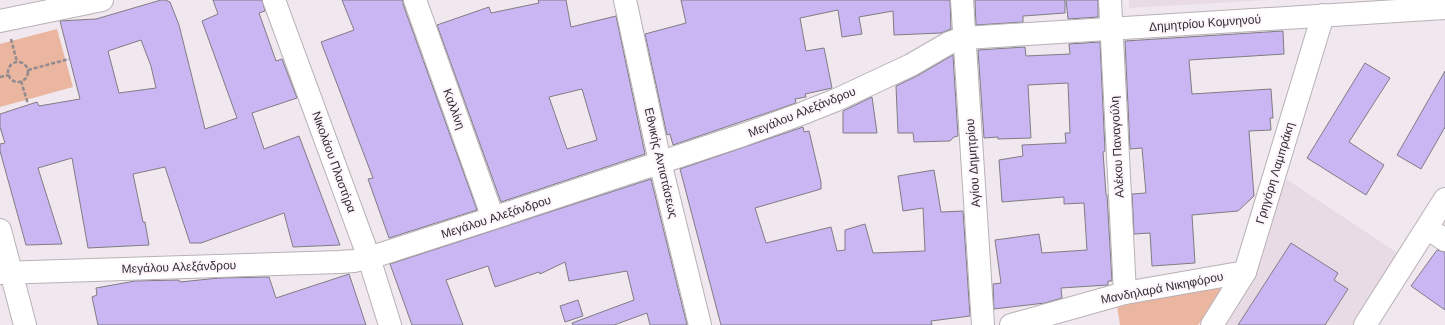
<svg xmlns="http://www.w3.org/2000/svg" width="1445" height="325" font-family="'DM Sans',sans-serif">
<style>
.built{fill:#e9dbe6}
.green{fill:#eab6a0}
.building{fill:#cab6f3;stroke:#7f7d84;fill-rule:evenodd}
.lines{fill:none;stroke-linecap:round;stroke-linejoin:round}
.minor-casing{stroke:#b8b1b6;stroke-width:24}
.secondary-casing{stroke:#b8b1b6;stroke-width:24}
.path{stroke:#918b8f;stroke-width:2.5;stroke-dasharray:4 2;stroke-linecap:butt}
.minor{stroke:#fff;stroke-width:22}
.secondary{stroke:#fff;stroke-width:22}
.labels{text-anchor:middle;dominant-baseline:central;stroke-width:4;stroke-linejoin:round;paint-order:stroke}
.street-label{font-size:12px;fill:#312e30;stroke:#fdf5fb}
</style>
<rect width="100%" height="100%" fill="#f0e8ee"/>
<g class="built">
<path d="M1129,0h140l-140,8z"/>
<path d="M1286,179l113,75 -47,71h-129l32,-53z"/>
</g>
<g class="green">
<path d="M57,29l16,58 -73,20v-63z"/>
<path d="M1214,284l8,6 -24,35h-78l-3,-19z"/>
</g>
<g class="building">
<path d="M161,0h4l5,2 9,23 26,104 32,-11 -35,-97 16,-7 -5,-14h49l3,11 -6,2 17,48 6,-2 15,39 -45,15 12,36 35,-13 41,109 -47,2 -9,-34 -83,30h-11l-25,-76 -32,7 10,48h2l4,23 -61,3 -16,-90 -34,10 24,76 -36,1 -26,-94v-7l5,-1 -5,-16v-13l37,-12 2,4 41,-7 -20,-78 36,-2zM141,40l10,26 5,22 -37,5 -11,-42z"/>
<path d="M342,0h61v4l74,206 -88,28 -21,-59 5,-1 -52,-136 33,-12z"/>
<path d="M538,0h28l5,27 45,-11 29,138 -144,48 -64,-177 52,-18 2,6 48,-10zM582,89l15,51 -30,9 -18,-52z"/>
<path d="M681,0h269l1,29 -10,4 -47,2 -1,-24 -34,6 3,17 -20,3 -4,-27 -38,8 6,33 18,-3 8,40 -27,6 1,3 -11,2 1,4 -123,42 -3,-11 -3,1 -22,-101 41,-11z"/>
<path d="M975,0h90v13l-42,3v6l-47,3z"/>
<path d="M1066,0h32v17l-30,2z"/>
<path d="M1283,31l1,23 -95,6 3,34 79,-5 2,29h-3l1,12 -22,1 5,65 -16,15 -46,4 3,48 -43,3 -2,-33 -16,1 -2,-40 14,-1 -4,-45 -12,1 -5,-108z"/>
<path d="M1100,42l5,109 -2,1 3,43h1l5,86h-4v4l-47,3 1,10 -17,5 -51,6 -1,-25 8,-1 -6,-43 44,-6 3,19 45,-3 -3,-47 -20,1v-7l-62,5 -3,-42 24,-4 -1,-11 44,-2 -1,-10h5l-2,-50 -40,2 3,53 -33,1v-2l-14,1 -6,-88 47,-3 1,9 44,-2 -1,-10z"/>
<path d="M953,55l5,81 -4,1 -4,4 -36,1 -1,-9h-15l-2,-47 21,-10z"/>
<path d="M1365,63l25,15 -41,64 35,23 -18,30 -59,-37z"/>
<path d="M1445,71v56l-24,42 -24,-14z"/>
<path d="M872,97l5,36h-34v-22z"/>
<path d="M803,127l1,5 5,-1 12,51v7l-66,19 11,35 65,-16 6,24 8,-1v-20l20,-6 8,29 52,-2 -2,-43 -20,3 -5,-35 36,-6 7,42 22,-1 7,105 -39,5 1,4h-211l-41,-156z"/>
<path d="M651,179l36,146h-37l-3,-12 -33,12h-41l-1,-2 62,-23 -7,-29 -58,10 -4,-19 -25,12 -1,-2 -44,15 -7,-21 -42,14 17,45h-51l-22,-61z"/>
<path d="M1291,243l47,30 -4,7 14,9 -23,36h-87z"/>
<path d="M1437,250l8,2v58l-34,-24z"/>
<path d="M349,274l17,51h-268l-6,-28 5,-2 -1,-7 39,-7 44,-1 1,2 39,-4 50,-1 7,21z"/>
<path d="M578,300l5,16 -18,6 -5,-16z"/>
</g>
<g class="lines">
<g class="minor-casing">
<g id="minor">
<path d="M274,0l95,258 21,67"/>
<path d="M415,0l78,218"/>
<path d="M962,0l21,325"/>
<path d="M1110,0l15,293"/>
<path d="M0,21l102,-21"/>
<path d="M1427,228l18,12"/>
<path d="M0,230l25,95"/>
<path d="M0,273l339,-11 15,-1 15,-3 124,-40 250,-83 58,-21 35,-14 75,-35 38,-22 15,-5 481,-30"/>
<path d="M1011,325l114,-32 120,-21"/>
<path d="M1212,325l33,-53 78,-257"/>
<path d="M1365,325l80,-126"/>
</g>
</g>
<g class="secondary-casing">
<path id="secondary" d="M625,0l35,162 40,163"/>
</g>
<g class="path">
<path d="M11,39l6,23"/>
<circle cx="18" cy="72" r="10"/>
<path d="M28,70l41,-11"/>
<path d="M0,77l9,-2"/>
<path d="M21,81l7,23"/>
</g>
<use href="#minor" class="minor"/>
<use href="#secondary" class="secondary"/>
</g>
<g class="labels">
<g class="street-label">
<text transform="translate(1205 23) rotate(-4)">Δημητρίου Κομνηνού</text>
<text transform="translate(454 109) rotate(70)">Καλλίνη</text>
<text transform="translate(802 112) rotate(-22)">Μεγάλου Αλεξάνδρου</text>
<text transform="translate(1117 147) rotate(-93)">Αλέκου Παναγούλη</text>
<text transform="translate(334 162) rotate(70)">Νικολάου Πλαστήρα</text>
<text transform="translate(661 163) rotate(77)">Εθνικής Αντιστάσεως</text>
<text transform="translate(973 163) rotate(-94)">Αγίου Δημητρίου</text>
<text transform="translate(1275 173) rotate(-73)">Γρηγόρη Λαμπράκη</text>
<text transform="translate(496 217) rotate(-18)">Μεγάλου Αλεξάνδρου</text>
<text transform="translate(179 267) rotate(-2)">Μεγάλου Αλεξάνδρου</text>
<text transform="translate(1162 288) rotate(-11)">Μανδηλαρά Νικηφόρου</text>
</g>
</g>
</svg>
